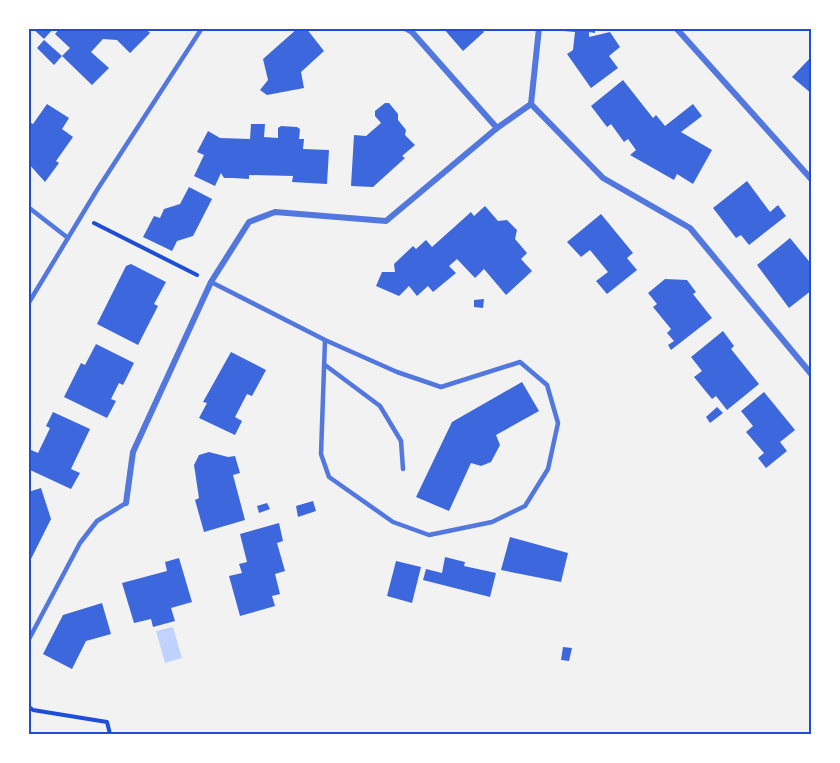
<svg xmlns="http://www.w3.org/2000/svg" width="840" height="763" font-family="'Noto Sans',sans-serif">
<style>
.water{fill:#bfd3fe}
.building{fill:#3d67dc}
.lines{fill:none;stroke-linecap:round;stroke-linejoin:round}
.path{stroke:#1d4ed8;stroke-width:4}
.service{stroke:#5277de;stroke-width:4.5}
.minor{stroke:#5277de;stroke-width:6}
.neatline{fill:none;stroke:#1d4ed8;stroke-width:2}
</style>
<rect width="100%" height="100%" fill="#f2f2f2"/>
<path class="water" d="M173,627l9,31 -17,5 -9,-32z"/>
<g class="building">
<path d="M32,28h22l-10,11z"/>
<path d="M60,28h85l5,5 -20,20 -13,-13 -14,-1 -12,13 18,16 -17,17 -30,-29 8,-8 -15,-14z"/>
<path d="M298,28h8l18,23 -23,21 3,16 -37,7 -7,-5 8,-10 -5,-21z"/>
<path d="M443,28h38l3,4 -21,19z"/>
<path d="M563,28h32v5l-6,-1v5l21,-5 10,15 -11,9 9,12 -27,20 -24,-34 6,-4 2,-18 -12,-1z"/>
<path d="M44,40l18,16 -8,9 -17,-17z"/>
<path d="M812,56v38l-20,-17z"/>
<path d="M623,80l30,38 3,-3 9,11 28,-22 9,12 -21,16 31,18 -19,34 -16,-10 -3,6 -44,-25 6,-5 -8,-11 -4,3 -13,-18 -4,3 -16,-21z"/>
<path d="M385,103h4l9,11v6l8,10 -1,5 10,10 -13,11 3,2 -32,29 -22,-1 3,-51 12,1 15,-13 -6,-7v-5z"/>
<path d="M47,104l22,14 -7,11 11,8 -17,24 3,2 -14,19 -17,-19v-42l5,3z"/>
<path d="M251,124h14l-1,13 14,1v-10l3,-2 16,1 3,2 -1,10h5l-1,10 26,1 -2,34 -35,-2 1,-6 -44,-1v4l-16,-1h-9l-3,-5 -6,13 -21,-10 10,-21 -7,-3 11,-21 12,7 30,1z"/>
<path d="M747,181l23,31 8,-7 8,11 -37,29 -8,-10 -5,3 -23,-30z"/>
<path d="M189,187l23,12 -19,37 -16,5 -5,10 -29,-14 11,-21 6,2 4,-9 16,-5z"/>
<path d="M485,206l13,15 9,-1 10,10 -2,9 12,14 -6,6 11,12 -26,24 -22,-26 -9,9 -18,-19 -8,7 7,7 -23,19 -5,-6 -11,10 -8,-10 -10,10 -23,-10 6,-14h13l-1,-8 19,-18 3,3 10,-9 6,7 39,-35 3,4z"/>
<path d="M601,214l32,39 -6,5 10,12 -30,24 -11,-13 12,-9 -18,-22 -9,7 -14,-15z"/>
<path d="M790,238l22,27v25l-23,18 -32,-43z"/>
<path d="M131,264l35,18 -12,22 4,2 -20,39 -41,-21 29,-58z"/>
<path d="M665,279l22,1 9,12 -3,2 19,24 -41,32 -3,-5 6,-4 -7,-8 4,-4 -18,-22 4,-3 -9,-11z"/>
<path d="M484,299l-1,9 -9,-1v-7z"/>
<path d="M723,331l11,15 -3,3 28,35 -32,26 -11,-14 -4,3 -18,-22 8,-6 -11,-14z"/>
<path d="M96,344l38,19 -11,22 -4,-2 -8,16 5,2 -9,17 -43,-21 17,-34 4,2z"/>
<path d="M231,352l35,18 -14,26 -5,-2 -12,23 7,4 -7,14 -36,-17 8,-15 -4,-1z"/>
<path d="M522,382l17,29 -43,24 4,10 -9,17 -10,4 -10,-3 -22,48 -33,-14 36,-75z"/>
<path d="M764,392l31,38 -15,12 7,9 -21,17 -8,-10 6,-5 -18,-21 7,-6 -12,-15z"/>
<path d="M717,407l6,6 -13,10 -4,-6z"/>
<path d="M53,412l37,17 -19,40 9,4 -9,16 -43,-20v-15l3,-4 7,3 12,-25 -4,-2z"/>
<path d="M209,452l19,5 7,-1 5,17 -7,2 12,45 -41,12 -9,-32 4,-2 -5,-33 5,-10z"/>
<path d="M41,488l10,31 -23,46v-73z"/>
<path d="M313,501l3,10 -18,6 -2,-11z"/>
<path d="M267,503l3,6 -11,4 -2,-7z"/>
<path d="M279,523l4,18 -6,2 8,28 -10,3 5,20 -8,2 3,10 -35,10 -11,-40 13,-3 -3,-9 8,-2 -7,-28z"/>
<path d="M510,537l58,16 -7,29 -60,-12z"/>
<path d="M445,557l20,5 -1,4 32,7 -6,24 -67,-17 3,-11 16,4z"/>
<path d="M179,558l13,44 -21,6 4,13 -22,6 -2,-8 -17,4 -12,-40 45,-12 -2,-9z"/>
<path d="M396,561l25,6 -9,36 -25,-7z"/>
<path d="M102,603l9,31 -25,7 -14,28 -29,-15 20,-39z"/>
<path d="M563,647l9,1 -3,13 -8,-1z"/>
</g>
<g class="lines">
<g class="path">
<path d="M94,223l103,52"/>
<path d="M28,706l5,4 74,12 3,12"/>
</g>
<g class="service">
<path d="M28,207l40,31"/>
<path d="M211,282l114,58 72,32 44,15 79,-25 27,23 11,38 -10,46 -23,37 -33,16 -63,13 -36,-13 -64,-45 -8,-23 4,-114"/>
<path d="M28,304l69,-114 105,-162"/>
<path d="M325,365l55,41 21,35 2,28"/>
<path d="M28,641l52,-98 17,-22 29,-18"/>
</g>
<g class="minor">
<path d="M405,28l7,4 85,96"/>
<path d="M676,28l136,152"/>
<path d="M531,104l72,74 87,50 122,147"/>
<path d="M126,503l7,-51 78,-170 38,-60 26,-10 111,9 111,-93 34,-24 8,-76"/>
</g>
</g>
<rect width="840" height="763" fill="none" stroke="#ffffff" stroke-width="60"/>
<rect x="30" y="30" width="780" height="703" class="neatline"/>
</svg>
